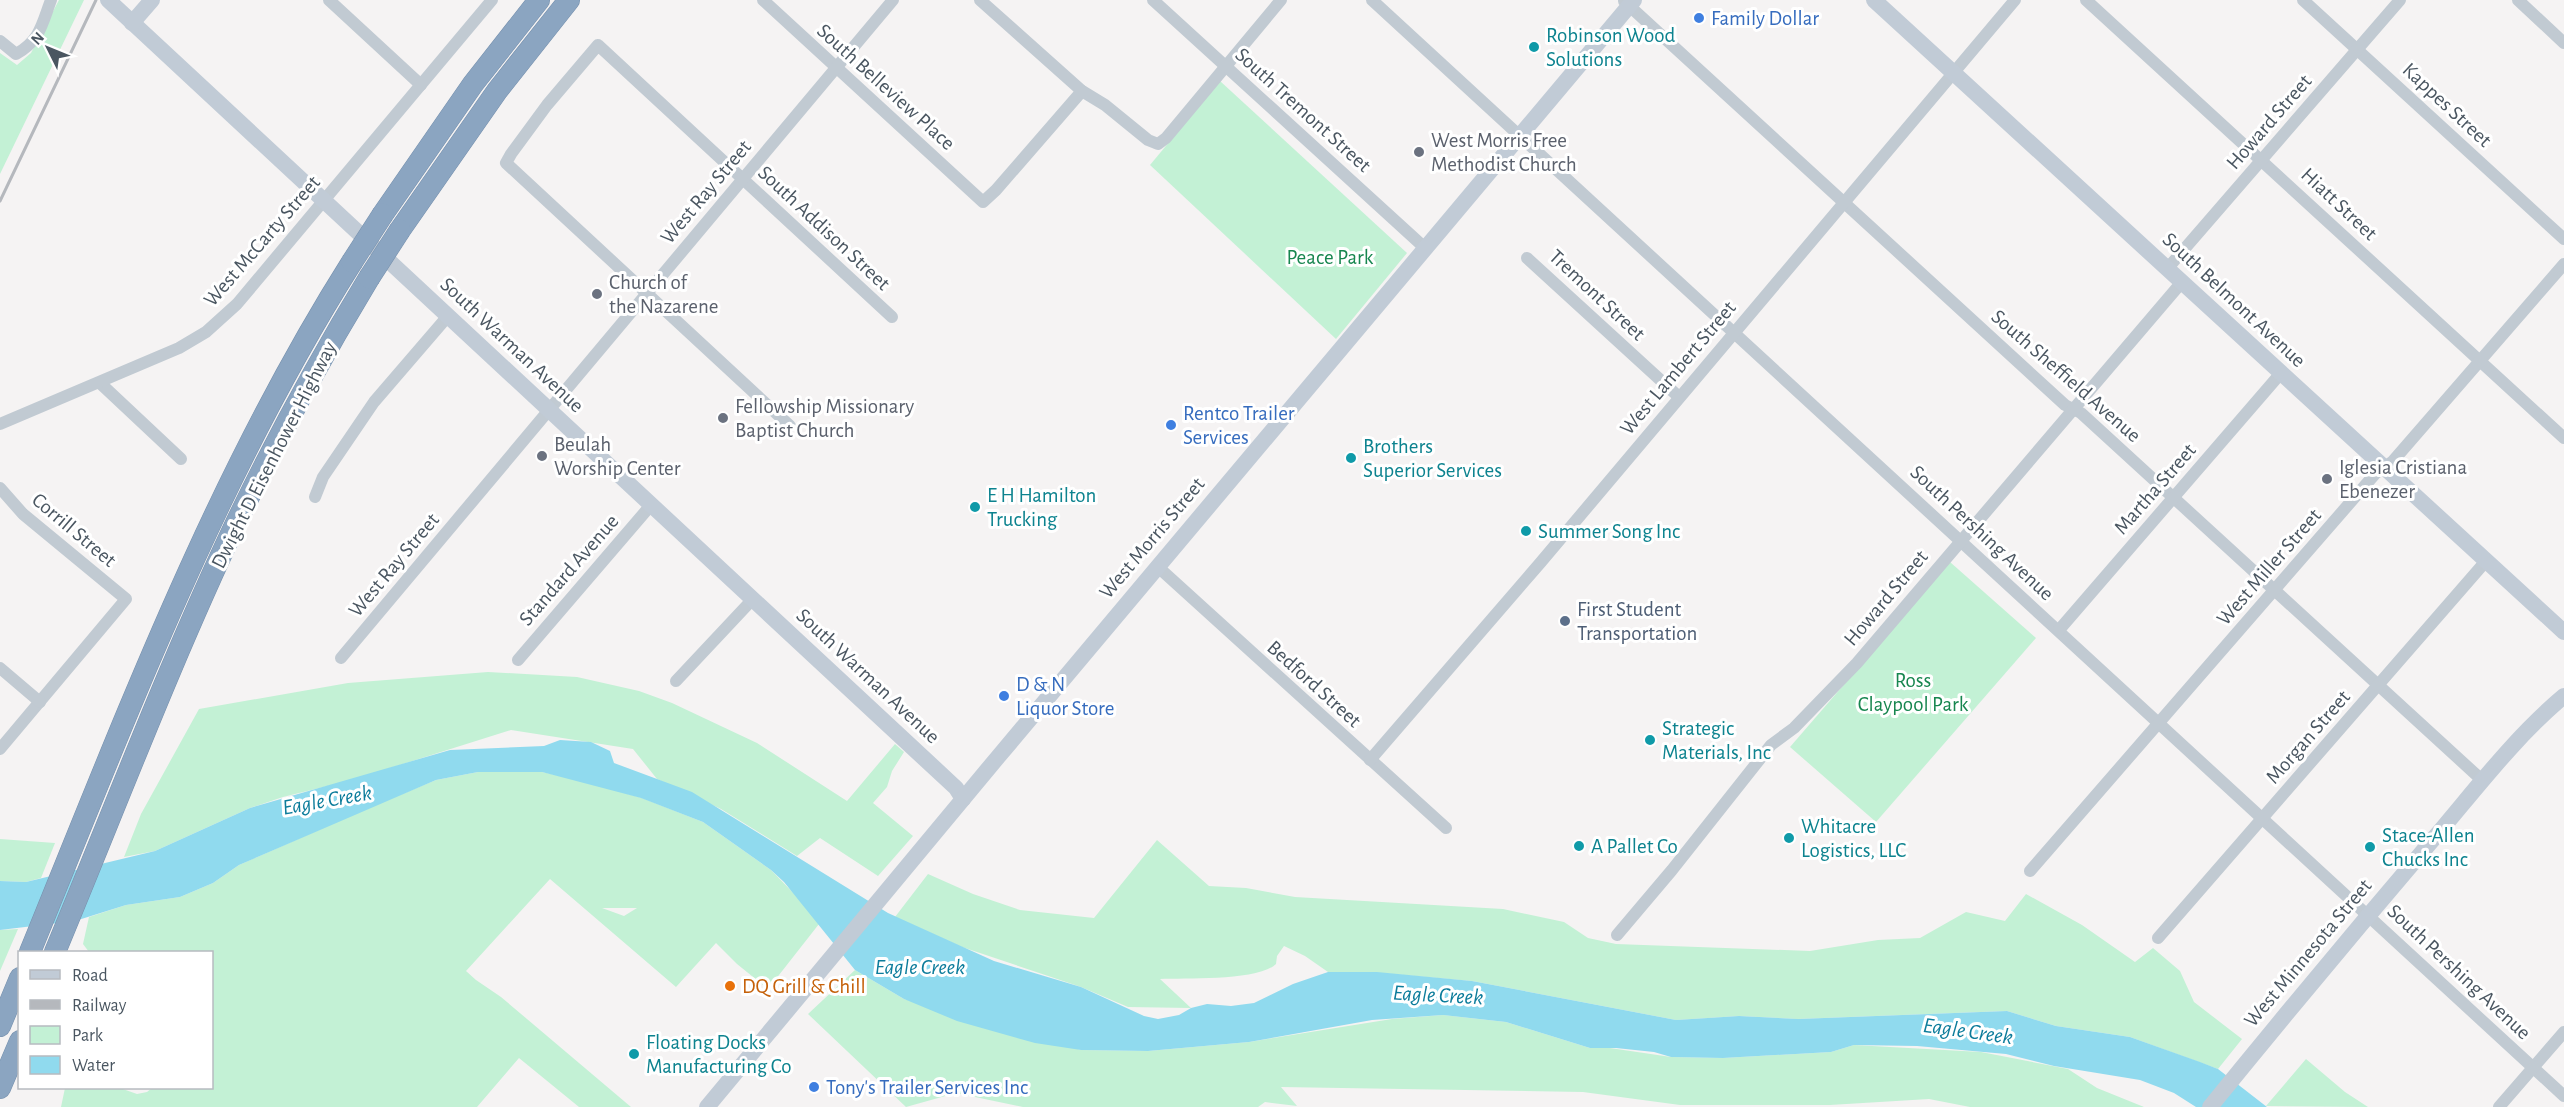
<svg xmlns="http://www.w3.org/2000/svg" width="2564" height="1107" font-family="'Alegreya Sans',sans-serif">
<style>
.green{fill:#c3f1d5;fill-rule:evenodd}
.water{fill:#90daee}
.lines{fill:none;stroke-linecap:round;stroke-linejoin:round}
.highway-casing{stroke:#7690ad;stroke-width:22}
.street{stroke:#c1cad2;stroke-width:12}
.secondary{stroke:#c1cbd6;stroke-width:16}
.highway{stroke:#8ba5c1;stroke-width:21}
.rail{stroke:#b5b8bd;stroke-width:3}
.highway-bridge-casing{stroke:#7690ad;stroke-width:22;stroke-linecap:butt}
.highway-bridge{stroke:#8ba5c1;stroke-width:21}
.shop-dot{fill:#3f7fe0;stroke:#fff;stroke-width:2}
.culture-dot{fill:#0f9aa8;stroke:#fff;stroke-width:2}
.worship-dot{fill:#6b7280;stroke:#fff;stroke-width:2}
.service-dot{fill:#5c6f8a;stroke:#fff;stroke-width:2}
.food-dot{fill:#e8710a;stroke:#fff;stroke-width:2}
.labels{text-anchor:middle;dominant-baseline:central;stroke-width:6;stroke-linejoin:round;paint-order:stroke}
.shop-label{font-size:21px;fill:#366cbe;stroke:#fff;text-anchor:start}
.culture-label{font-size:21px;fill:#0d838f;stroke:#fff;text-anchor:start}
.street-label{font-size:21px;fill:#4a5661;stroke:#fff}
.worship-label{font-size:21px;fill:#5b616d;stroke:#fff;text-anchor:start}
.park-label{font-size:21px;fill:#17864f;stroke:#fff}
.service-label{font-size:21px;fill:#4e5e75;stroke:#fff;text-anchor:start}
.food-label{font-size:21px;fill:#c56008;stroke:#fff;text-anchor:start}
.water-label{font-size:22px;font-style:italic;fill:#0c7c9b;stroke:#fff}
</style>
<rect width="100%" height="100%" fill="#f5f3f3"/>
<g class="green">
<path d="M59,0h25l-84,174v-121l17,12 14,-12z"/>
<path d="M1220,81l187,172 -71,86 -186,-174z"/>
<path d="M1950,562l86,76 -160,184 -86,-75z"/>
<path d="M488,672l89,5 62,14 33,12 85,40 90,58 48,-57 9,8 -12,19 -5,16 -14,16 40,33 -35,40 -58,-38 -23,18 -76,-47 -64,-30 -24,-30 -122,-19 -159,50 -69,17 -33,11 -95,43 -31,6 17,-43 58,-105 149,-26z"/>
<path d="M478,772h64l37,8 63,18 61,24 68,48 33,34 15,20 -51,65 -31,-25 -21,-21 -40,44 -126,-108 -84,92 10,9 25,17 130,110h-52l-60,-49 -42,49h-416l4,-19h55l17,6 10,-2 5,-4h60v-136h-123l-6,-8 6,-27 37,-12 54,-8 33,-14 26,-18 127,-56 70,-29zM602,908h35l-13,8z"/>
<path d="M0,839l55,4 -14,35 -15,4 -26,-1z"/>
<path d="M1157,840l52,46 37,2 49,9 208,12 61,13 24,16 28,6 194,7 68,-11 42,-2 46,-26 39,9 21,-27 56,31 53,37 18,-14 27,23 14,31 48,37 -24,30 -88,-32 -74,-11 -49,-15 -210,8 -58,-3 -63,4 -204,-39 -103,-9h-41l-23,-16 -21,-10 -7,10 -1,8c-17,17 -89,14 -116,15l31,29 -63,-1 -47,-20 -119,-40 -67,-30 33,-43 45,20 47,16 74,8z"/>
<path d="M18,929l-18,42v-41z"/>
<path d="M855,970l49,29 177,51 67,1 101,-9 143,-23 51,-4 63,7 84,26h20l61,9 52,1 108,-6 23,-7 127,7 87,17 29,19 47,19h-174l-41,-8 -99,6h-150l-97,-13 -302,-5 16,19 -32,-4 -7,5h-235l-67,-14 -50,14 -98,-93z"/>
<path d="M2306,1059l39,33 23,15 -102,-1z"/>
</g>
<path class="water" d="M560,740l31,2 19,9 4,12 78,29 196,121 106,48 87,26 63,29 14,3 21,-4 12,-7 16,-4 24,2 23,-3 39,-19 35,-12h49l95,9 204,39 63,-4 59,3 209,-8 49,15 74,11 70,25 18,7 49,38h-71l-22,-14 -34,-13 -86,-14 -48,-12 -89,-8 -63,-1 -23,7 -108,6 -52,-1 -17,-5 -38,-4h-26l-84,-26 -63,-7 -71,5 -123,22 -101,9 -67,-1 -46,-7 -78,-22 -53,-22 -49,-29 -71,-88 -13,-12 -68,-48 -62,-24 -99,-26h-64l-42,8 -197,85 -26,18 -33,14 -54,8 -51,16 -75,9v-49l26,1 129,-31 95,-43 200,-58 94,-4z"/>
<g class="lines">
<g class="highway-casing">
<g id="highway">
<path d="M383,214l90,-130 66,-84"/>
<path d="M400,230l97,-139 72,-91"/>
<path d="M30,952c96,-235 186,-475 322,-690"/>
<path d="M55,952c60,-144 115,-290 182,-431 40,-83 84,-164 132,-243"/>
<path d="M0,1026l20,-48"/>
<path d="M0,1088l20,-47"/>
</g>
</g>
<g class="street">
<path d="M329,0l92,85"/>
<path d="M763,0l220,202 13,-12 86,-99"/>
<path d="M980,0l102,91 23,14 43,35 10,4 8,-6 115,-138"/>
<path d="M1153,0l272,248"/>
<path d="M1372,0l1192,1096"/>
<path d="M2086,0l478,438"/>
<path d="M2303,0l261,239"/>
<path d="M2518,0l46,43"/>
<path d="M1624,1l441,404 16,8 402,368"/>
<path d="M0,41l16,13c24,-13 26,-30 35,-54"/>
<path d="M1527,258l152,139"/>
<path d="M2167,269l233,-269"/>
<path d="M100,383l81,76"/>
<path d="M0,424l179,-76 27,-16 31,-28 255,-304"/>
<path d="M790,426l-284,-263 5,-9 36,-49 51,-60 294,272"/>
<path d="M0,488l23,26 103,85 -126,150"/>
<path d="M315,497l8,-20 51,-75 74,-86"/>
<path d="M1158,567l288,261"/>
<path d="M2059,630l222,-257"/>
<path d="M341,658l552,-658"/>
<path d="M518,660l133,-155"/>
<path d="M0,668l40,34"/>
<path d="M676,681l76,-81"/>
<path d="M1370,760l171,-198 474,-562"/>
<path d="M2030,871l345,-397 18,-13 171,-197"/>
<path d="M1617,935l55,-65 99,-125 23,-17 63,-65 325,-381"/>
<path d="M2158,938l328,-377"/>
<path d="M2499,1107l65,-75"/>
</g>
<g class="secondary">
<path d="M108,0l848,788 7,11"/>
<path d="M1874,0l690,632"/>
<path d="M132,23l20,-23"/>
<path d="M707,1107l291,-350 636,-757"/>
<path d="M2210,1107c74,-91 149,-181 225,-270 41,-48 80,-100 129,-141"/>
</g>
<use href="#highway" class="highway"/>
<path class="rail" d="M0,201l96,-201"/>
<g class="highway-bridge-casing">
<g id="highway-bridge">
<path d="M352,262l31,-48"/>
<path d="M369,278l31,-48"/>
</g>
</g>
<use href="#highway-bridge" class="highway-bridge"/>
</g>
<g class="shop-dot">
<circle cx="1699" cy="18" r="6"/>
<circle cx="1171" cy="425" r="6"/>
<circle cx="1004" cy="696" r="6"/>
<circle cx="814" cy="1087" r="6"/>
</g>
<g class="culture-dot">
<circle cx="1534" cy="47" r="6"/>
<circle cx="1351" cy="458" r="6"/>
<circle cx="975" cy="507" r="6"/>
<circle cx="1526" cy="531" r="6"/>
<circle cx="1650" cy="740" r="6"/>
<circle cx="1789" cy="838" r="6"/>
<circle cx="1579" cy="846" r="6"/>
<circle cx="2370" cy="847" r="6"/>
<circle cx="634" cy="1054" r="6"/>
</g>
<g class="worship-dot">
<circle cx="1419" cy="152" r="6"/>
<circle cx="597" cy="294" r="6"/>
<circle cx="723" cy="418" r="6"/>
<circle cx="542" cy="456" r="6"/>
<circle cx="2327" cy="479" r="6"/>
</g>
<circle class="service-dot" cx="1565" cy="621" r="6"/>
<circle class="food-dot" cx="730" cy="986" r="6"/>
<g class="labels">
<g class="shop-label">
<text x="1711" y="18">Family Dollar</text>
<text x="1183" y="413">Rentco Trailer<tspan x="1183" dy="24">Services</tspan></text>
<text x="1016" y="684">D &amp; N<tspan x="1016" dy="24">Liquor Store</tspan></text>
<text x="826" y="1087">Tony's Trailer Services Inc</text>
</g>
<g class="culture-label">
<text x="1546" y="35">Robinson Wood<tspan x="1546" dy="24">Solutions</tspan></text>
<text x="1363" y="446">Brothers<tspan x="1363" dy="24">Superior Services</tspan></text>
<text x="987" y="495">E H Hamilton<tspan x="987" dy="24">Trucking</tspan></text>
<text x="1538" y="531">Summer Song Inc</text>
<text x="1662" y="728">Strategic<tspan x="1662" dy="24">Materials, Inc</tspan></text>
<text x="1801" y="826">Whitacre<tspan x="1801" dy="24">Logistics, LLC</tspan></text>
<text x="2382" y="835">Stace-Allen<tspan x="2382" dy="24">Chucks Inc</tspan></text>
<text x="1591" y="846">A Pallet Co</text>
<text x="646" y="1042">Floating Docks<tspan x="646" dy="24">Manufacturing Co</tspan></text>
</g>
<g class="street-label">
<text transform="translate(886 87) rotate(42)">South Belleview Place</text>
<text transform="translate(2447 105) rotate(43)">Kappes Street</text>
<text transform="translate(1303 110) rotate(42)">South Tremont Street</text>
<text transform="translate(2269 122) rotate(-49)">Howard Street</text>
<text transform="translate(706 192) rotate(-50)">West Ray Street</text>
<text transform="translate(2339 204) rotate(43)">Hiatt Street</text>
<text transform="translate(824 228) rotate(43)">South Addison Street</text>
<text transform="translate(262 241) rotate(-49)">West McCarty Street</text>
<text transform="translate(1597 295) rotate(43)">Tremont Street</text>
<text transform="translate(2234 300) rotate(43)">South Belmont Avenue</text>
<text transform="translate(512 345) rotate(43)">South Warman Avenue</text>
<text transform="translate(1678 368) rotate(-50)">West Lambert Street</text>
<text transform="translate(2066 376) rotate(41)">South Sheffield Avenue</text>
<text transform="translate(274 455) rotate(-63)">Dwight D Eisenhower Highway</text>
<text transform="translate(2155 489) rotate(-49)">Martha Street</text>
<text transform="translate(74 530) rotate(40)">Corrill Street</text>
<text transform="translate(1982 533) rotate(43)">South Pershing Avenue</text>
<text transform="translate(1152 538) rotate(-50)">West Morris Street</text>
<text transform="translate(394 565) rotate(-50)">West Ray Street</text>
<text transform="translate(2269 567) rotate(-49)">West Miller Street</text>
<text transform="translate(569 570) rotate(-49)">Standard Avenue</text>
<text transform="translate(1886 598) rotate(-50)">Howard Street</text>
<text transform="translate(868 676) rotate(43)">South Warman Avenue</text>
<text transform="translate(1314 684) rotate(42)">Bedford Street</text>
<text transform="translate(2308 737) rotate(-49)">Morgan Street</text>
<text transform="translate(2308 953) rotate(-50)">West Minnesota Street</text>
<text transform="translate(2459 972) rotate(43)">South Pershing Avenue</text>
</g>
<g class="worship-label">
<text x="1431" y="140">West Morris Free<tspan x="1431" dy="24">Methodist Church</tspan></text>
<text x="609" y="282">Church of<tspan x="609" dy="24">the Nazarene</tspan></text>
<text x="735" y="406">Fellowship Missionary<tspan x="735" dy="24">Baptist Church</tspan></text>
<text x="554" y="444">Beulah<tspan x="554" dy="24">Worship Center</tspan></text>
<text x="2339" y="467">Iglesia Cristiana<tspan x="2339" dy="24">Ebenezer</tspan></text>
</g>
<g class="park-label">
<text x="1330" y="257">Peace Park</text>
<text x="1913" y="680">Ross<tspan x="1913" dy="24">Claypool Park</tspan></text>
</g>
<g class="service-label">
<text x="1577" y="609">First Student<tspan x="1577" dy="24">Transportation</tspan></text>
</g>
<g class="food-label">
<text x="742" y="986">DQ Grill &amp; Chill</text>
</g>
<g class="water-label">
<text transform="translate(327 800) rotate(-10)">Eagle Creek</text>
<text x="920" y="967">Eagle Creek</text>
<text transform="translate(1438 995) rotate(3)">Eagle Creek</text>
<text transform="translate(1968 1031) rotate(8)">Eagle Creek</text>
</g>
</g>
<rect x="18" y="951" width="195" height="138" fill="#ffffff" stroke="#b7bbc0" stroke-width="1.5"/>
<rect x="30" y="970" width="30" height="9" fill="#c1cbd6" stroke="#b7bbc0" stroke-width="1.5"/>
<text x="72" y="981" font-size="18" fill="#4a5661">Road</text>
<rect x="30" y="1000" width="30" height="9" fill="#b5b8bd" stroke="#b7bbc0" stroke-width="1.5"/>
<text x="72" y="1011" font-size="18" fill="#4a5661">Railway</text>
<rect x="30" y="1026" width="30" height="18" fill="#c3f1d5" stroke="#b7bbc0" stroke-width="1.5"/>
<text x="72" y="1041" font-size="18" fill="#4a5661">Park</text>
<rect x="30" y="1056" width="30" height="18" fill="#90daee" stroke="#b7bbc0" stroke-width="1.5"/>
<text x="72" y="1071" font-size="18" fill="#4a5661">Water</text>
<g transform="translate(48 48) rotate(313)" stroke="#ffffff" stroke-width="4.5" paint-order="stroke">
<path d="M0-4.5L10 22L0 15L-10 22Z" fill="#4a5661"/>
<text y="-9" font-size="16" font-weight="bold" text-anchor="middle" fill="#4a5661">N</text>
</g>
</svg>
